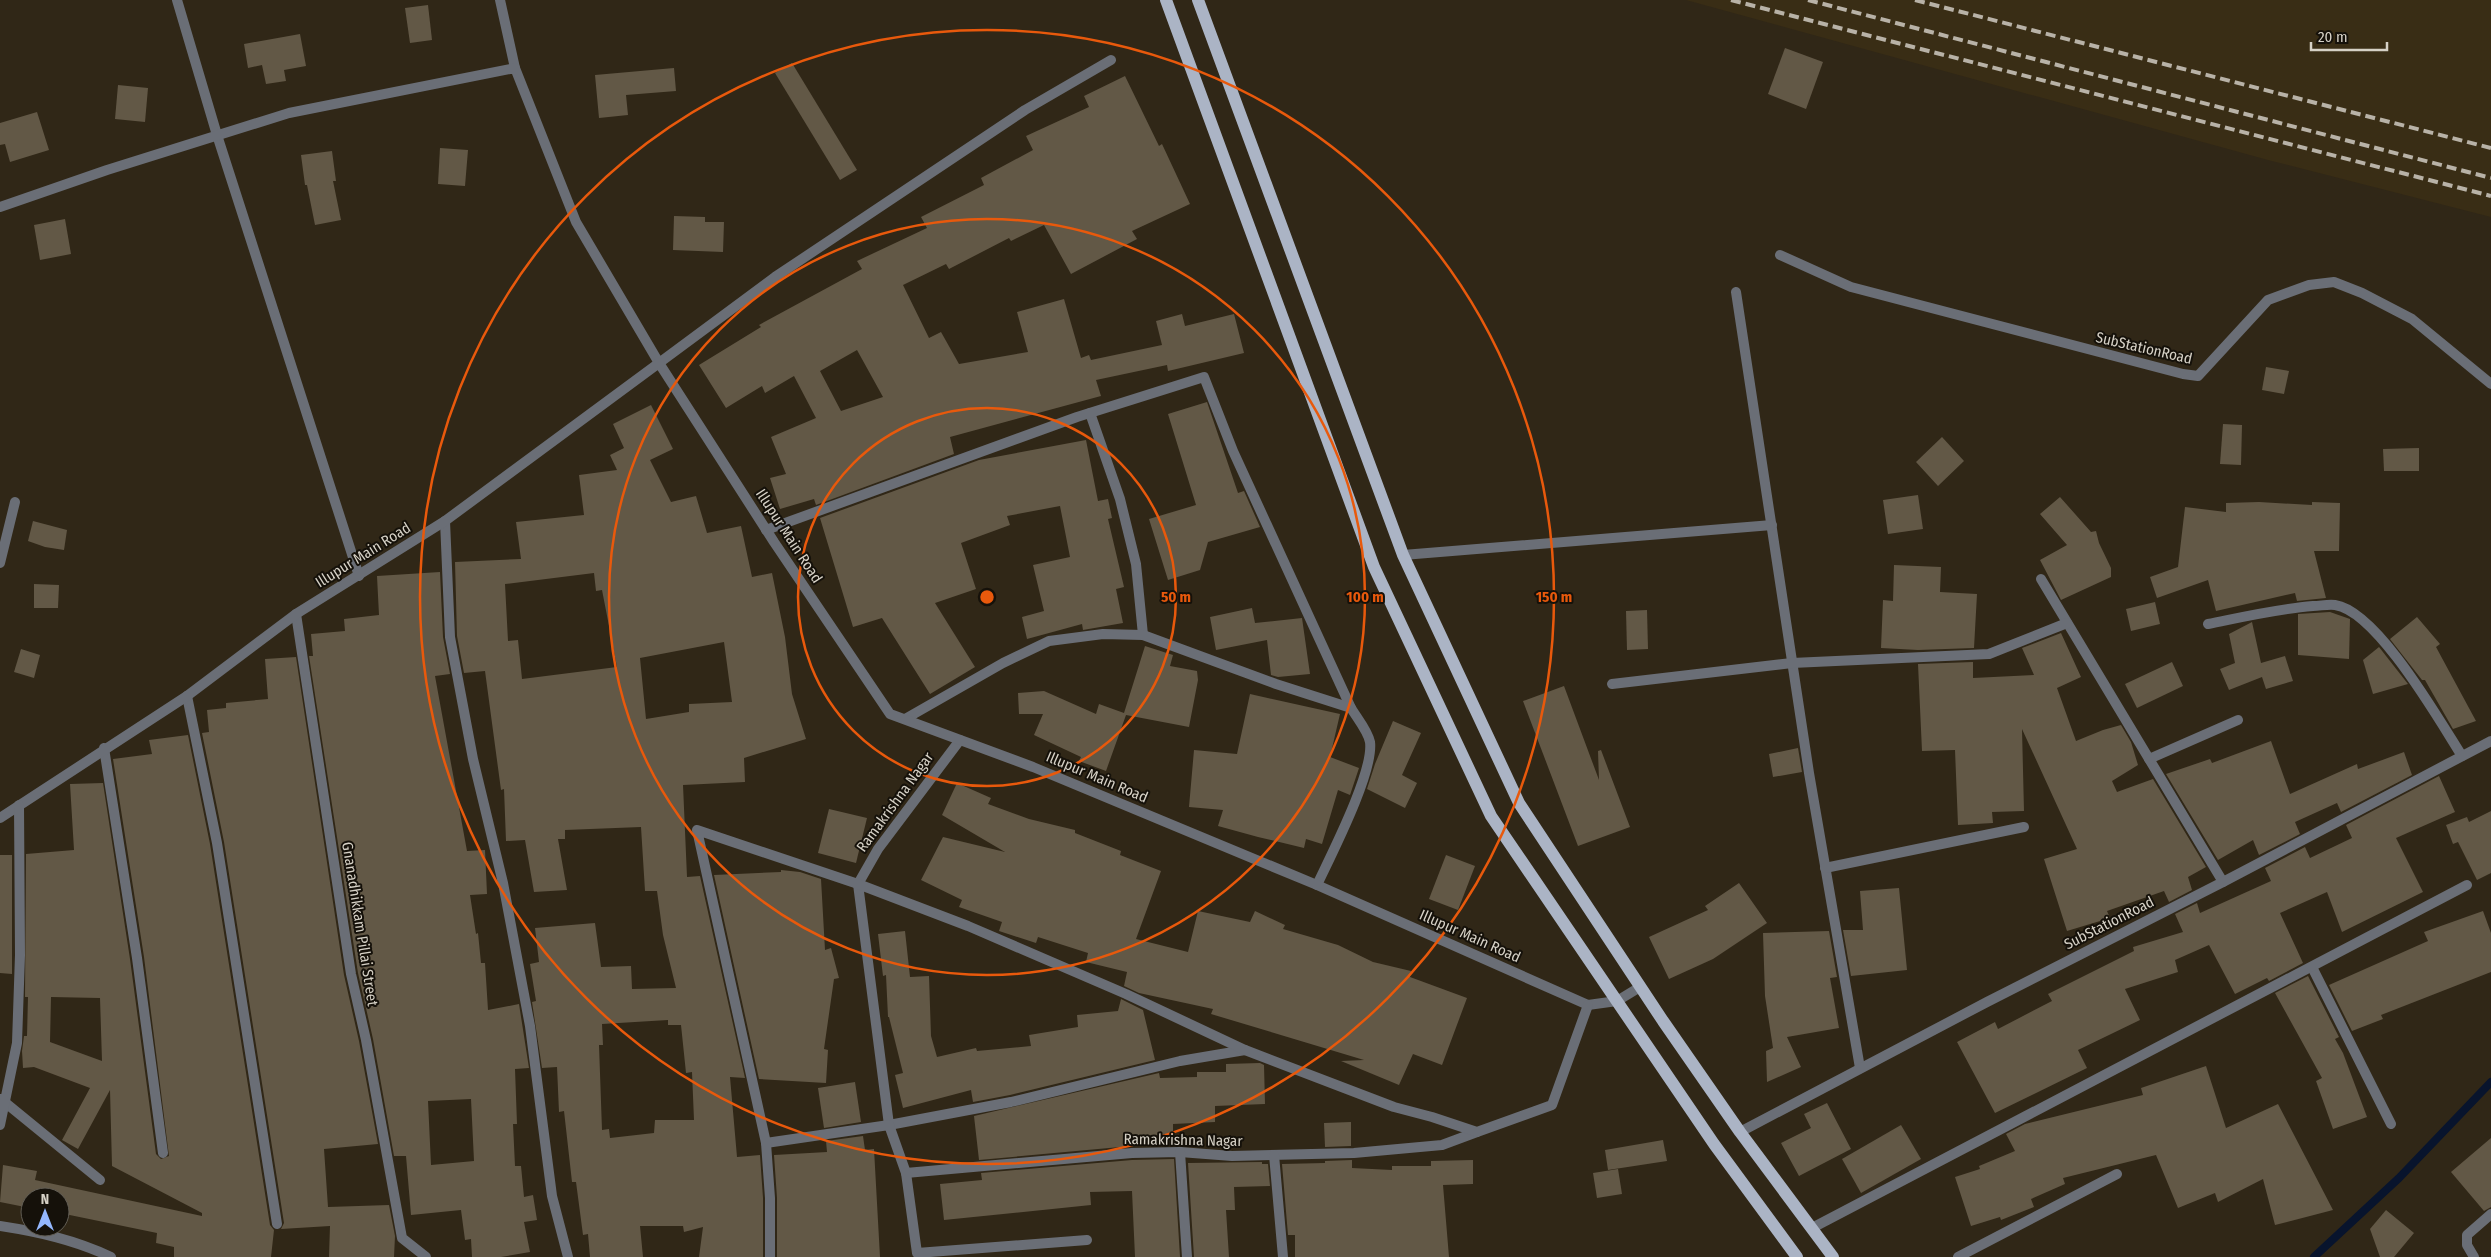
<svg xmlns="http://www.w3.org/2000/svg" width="2491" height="1257" font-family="'Fira Sans Condensed',sans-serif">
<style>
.built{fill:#392d15}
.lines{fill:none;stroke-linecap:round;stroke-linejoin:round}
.stream{stroke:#08142d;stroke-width:8}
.building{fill:#625846;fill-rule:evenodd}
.minor{stroke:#6a6e76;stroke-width:10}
.primary{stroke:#abb4c5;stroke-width:12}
.rail{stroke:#b8b2a7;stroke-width:4;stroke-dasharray:10 5;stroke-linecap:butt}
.ring{fill:none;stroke:#e8590c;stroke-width:2.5}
.labels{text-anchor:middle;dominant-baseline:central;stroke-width:4;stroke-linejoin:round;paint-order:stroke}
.street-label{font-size:15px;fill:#d6d1c6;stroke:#15110a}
.centre{fill:#e8590c;stroke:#15110a;stroke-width:2.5}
.ring-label{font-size:15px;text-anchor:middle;font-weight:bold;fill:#e8590c;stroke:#15110a;stroke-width:4;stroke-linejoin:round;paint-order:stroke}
</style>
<rect width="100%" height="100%" fill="#302717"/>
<path class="built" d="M1686,0h805v217l-223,-57z"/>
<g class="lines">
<path class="stream" d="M2314,1257l85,-79 92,-96"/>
</g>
<g class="building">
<path d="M428,5l4,35 -22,3 -5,-35z"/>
<path d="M300,34l6,32 -22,4 2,11 -20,3 -4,-19 -14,3 -4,-24z"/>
<path d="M1785,48l38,14 -17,47 -38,-15z"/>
<path d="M792,63l65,107 -17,10 -65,-107z"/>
<path d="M674,68l2,23 -50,4 2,20 -29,3 -4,-43z"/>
<path d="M1125,76l34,70 3,-2 28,60 -58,27 5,8 -66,35 -27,-49 -33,16 -2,-3 -60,31 -3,-5 -43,21 26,53 12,-6 18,32 69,-12 -11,-40 47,-13 17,59 8,-3 2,5 71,-15 -6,-24 26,-7 3,12 49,-12 10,39 -76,18 -1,-6 -71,15 5,16 -151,41 4,17 -138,51 -2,-6 -34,10 -10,-31 16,-4 -15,-37 45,-19 -22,-42 -29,17 -3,-7 -36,22 -27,-43 62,-38 -2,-2 103,-56 -5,-8 70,-33 -6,-11 63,-32 -3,-7 52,-28 -7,-14 63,-29 -5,-11zM857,350l26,47 -42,14 -21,-40z"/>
<path d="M118,85l30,3 -3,34 -30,-3z"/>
<path d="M37,112l12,38 -39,12 -5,-18 -5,1v-22z"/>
<path d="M440,148l28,2 -3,36 -27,-2z"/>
<path d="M332,151l4,30h-3l8,39 -26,5 -8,-40h-2l-4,-30z"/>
<path d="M674,216l31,1v5h19l-1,30 -50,-2z"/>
<path d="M65,219l6,35 -31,6 -6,-35z"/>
<path d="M2266,367l23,4 -5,23 -22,-4z"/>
<path d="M1207,402l31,91 6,-2 16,36 -52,15 -8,28 -32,10 -19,-61 47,-14 -28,-91z"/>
<path d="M651,405l22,44 -23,11 21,42 25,-6 11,37 34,-7 11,51 20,-4 13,64 7,57 14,45 -62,19 1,24 -62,3 4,92 13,-1 45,202 -15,-1 7,80 23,-2 3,43v59h-64l4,-30 -19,5 -1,-6h-43l3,31h-53l-2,-23 -5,1 -7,-53h-4l-8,-71 -5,1 -2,-45 -15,1 -10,-66 4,-1 -6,-37 9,-2 -4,-34 60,-5 6,44 30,-1 1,23 44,-1 -13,-53 -6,-44h-12l-4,-64 -76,3v9h-7l9,51 -33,2 -9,-52 -19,1 -2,-52 -3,1 -16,-119 -21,2 -7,-37 -2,-74 66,-3 -5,-37 68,-7 -5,-40 38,-5 -7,-15 14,-7 -11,-24zM594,573l2,18 6,-1 15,77 -95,12 -4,-39 -10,1 -3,-57zM724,642l8,60 -43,2v8l-43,7 -6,-61zM668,1020v5h13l5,48 6,-1 2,48h-39l-1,13 -44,5 -1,-9 -7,1 -3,-85h4l-1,-21z"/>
<path d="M2223,424l19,1 -1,40 -21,-1z"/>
<path d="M1942,437l22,24 -26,25 -22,-24z"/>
<path d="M1086,440l12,61 10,-2 4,19 -4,1 16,68 -8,2 7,34 -40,7 -1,-6 -55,15 -5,-22 22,-6 -11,-46 37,-8 -10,-51 -53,10 3,9 -49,18 15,46 -41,14 40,64 -45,27 -48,-76 -29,9 -33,-109 159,-58z"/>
<path d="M2419,448v23h-35l-1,-22z"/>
<path d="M1918,495l5,34 -35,5 -5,-34z"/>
<path d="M2060,497l31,35 5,-1 3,12 12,25v9l-50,23 -21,-40 27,-15 -27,-31z"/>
<path d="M2259,502l53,3v-3l28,1 -1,48h-25l12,47 -29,3 -2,-8 -79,18 -8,-31 -51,18 -7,-21 28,-10 7,-60 41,5v-9z"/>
<path d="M33,521l34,9 -3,20 -19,-3 -17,-6z"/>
<path d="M1894,565l47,2 -1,25 37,2 -3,54 -56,2 -37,-2 2,-48 10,1z"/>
<path d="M440,572l3,65 7,37 -15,2 32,175 18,-1 2,44 -17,1 6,39 2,-1 3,30h4l3,47 31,-6 10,64 -14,1 2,55h-4l2,42h6l3,31 9,-2 4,25 -13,2 6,30 -29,5h-29l-1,-18 -6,1 -4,-30 -50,5 -5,-59h-12l-21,-117 -15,-66 -49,-317h4l-2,-22 34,-3 -1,-12 35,-4 -2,-39zM471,1099l3,62 -43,4 -3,-64z"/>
<path d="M34,584l25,1 -1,23h-24z"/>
<path d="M2155,602l5,22 -29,7 -5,-22z"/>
<path d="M1252,608l3,15 47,-5 8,56 -32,3 -7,-2 -4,-35 -51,10 -6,-33z"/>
<path d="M1647,610l1,39 -21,1 -1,-39z"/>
<path d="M2330,612l20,7 -1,40 -51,-4v-41z"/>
<path d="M2417,617l23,27 -4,3 40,74 -23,8 -28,-49h-3l-32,-41z"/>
<path d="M2252,622l9,41 24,-7 8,25 -27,8 -4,-12 -33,13 -9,-21 15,-6 -6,-29z"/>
<path d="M2061,633l20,44 -24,11 19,53 27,-11 18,-5 10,17 7,23 -26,16 5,11 36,-13 53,88 -18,10 4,13 -23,12 -5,-11 -57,20 3,7 -43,13 -23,-72 33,-10 -55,-120 2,82 -32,1 1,11 -35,2 -3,-75 -33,1 -4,-87 55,-2v16l61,-3 -12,-27z"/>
<path d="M1145,646l28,9 -3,11 27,5 1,9 -9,47 -63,-12 -20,56 -27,-10 2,-4 -47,-22 9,-21h-24l-1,-21 26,-2 52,23 3,-10 25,9z"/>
<path d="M2379,647l29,37 -35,10 -10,-34z"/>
<path d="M21,649l19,6 -6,23 -20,-6z"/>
<path d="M296,657l48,318 15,66 19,103 -54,5 4,58 61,-2 6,31 -1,21h-65l1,-31 -49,3 3,-6 -60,-381 -22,-109 7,-1 -2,-22 19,-2v-5l42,-4 -3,-40z"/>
<path d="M2172,662l11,24 -46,22 -12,-24z"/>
<path d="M1564,686l35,94 -1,-29 3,-1 29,77 -52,19 -55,-145z"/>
<path d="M1250,694l90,20 -10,43 29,11 -9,27 -12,-5 -16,54 -16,-5 -2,9 -46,-11 -40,-11 5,-16 -34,-3 5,-57 43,4z"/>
<path d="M1393,721l28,12 -19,42 15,8 -12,25 -38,-19 8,-25z"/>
<path d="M188,735l22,109 60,381 4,5 -3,27h-97v-10l-18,-4 1,-10 -97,-20v-16h-30v11l-30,-6 3,-37 34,6 -2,9 167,36v-3l-90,-47 -2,-76 -32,59 -16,-9 28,-52 -56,-21 -11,1 -1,-17 2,-15h3l1,-39h-3l1,-143 48,-4 -4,-66 33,-1 27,176 26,195 5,5 8,-3 -25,-199 -31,-198 39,-5 -3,-14zM51,997l49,1 2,63 -52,-19z"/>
<path d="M2271,741l19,53 67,-30 1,5 46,-17 8,23 -71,37 -4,-9 -42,19 5,12 -41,21 -6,-15 -35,20 -52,-86 44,-15 2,4z"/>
<path d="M1798,748l4,24 -29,5 -4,-23z"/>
<path d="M2439,776l16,36 -59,26 27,54 -81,40 -15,-40 -47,21 23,50 -34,18 -2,-3 -32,16 -26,-49 -34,15 3,12 -53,17 15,31 -62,30 9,18 -92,45 -38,-71 38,-20 3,7 54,-28 -4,-7 86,-43 -1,-4 50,-15 -8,-18 22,-11 3,10 71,-32 -6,-13 40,-21 5,11 42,-20 -6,-13z"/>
<path d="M957,783l34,15 -3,6 41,15 46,11v3l46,18 -1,4 41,16 -25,68 52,13 10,-41 52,11 5,-11 30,14 -2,4 55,16 35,17 38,9 -1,6 57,21 -25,67 -29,-11 -14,31 -58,-24 23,-1 -153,-46 2,-5 -74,-16 -15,-7 3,-14 -41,-10 2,-9 -50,-16 -2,6 -37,-12 3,-9 -43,-15 3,-7 -41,-20 22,-43 62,15 -63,-37z"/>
<path d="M829,809l38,9 -11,45 -38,-10z"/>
<path d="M2491,811v62l-14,7 -19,-38 -5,2 -7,-19 21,-8 2,5z"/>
<path d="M0,855h12v119l-12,-1z"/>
<path d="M1446,855l29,11 -17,44 -29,-11z"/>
<path d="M781,870l19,2 21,7 4,71 6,-2 8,30 -5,1 -10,70 4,1 -2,33 -67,-4 -45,-204 67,-3z"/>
<path d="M1739,883l28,40 -54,36 -44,20 -20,-42 59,-27 -3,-4z"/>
<path d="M1899,888l8,82 -56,6 -8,-46h20l-3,-39z"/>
<path d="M2483,911l8,22v39l-110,43 2,4 -31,12 -23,-46 99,-44 -4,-9z"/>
<path d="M905,931l5,46 19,-1 2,60 6,21 39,-9 1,3 54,-5 -2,-11 49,-8 -1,-12 41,-4 3,-12 22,11 12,50 -145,35 -37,7 -2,-12 -68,18 -8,-33 8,-2 -14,-56h-1l-2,-42 -3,1 -5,-42z"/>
<path d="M1829,931l8,46 -7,1 9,50 -52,9 14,30 -34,15 -1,-31 7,-3 -8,-52 -2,-63z"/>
<path d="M2308,976l31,61 -4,2 8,14 24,64 -34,12 -17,-48 6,-3 -47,-85z"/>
<path d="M1260,1063l4,2 1,39 -50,2v16l-42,2v21l-42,1 -152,14 -5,-44 185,-43 1,5 37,-1v-5h29v-8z"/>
<path d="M2206,1066l20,62 52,-24 55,106 -58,15 -12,-46 -45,23 -3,-9 -37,15 -22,-53 -93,23 2,6 -34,15 3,8 -33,13 -1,-3 -29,9 -16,-49 25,-8 -1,-3 36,-15 -9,-17 19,-10 118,-29 -2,-7z"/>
<path d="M855,1082l6,40 -37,6 -6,-40z"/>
<path d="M1827,1103l24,46 -52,27 -18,-33 30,-15 -7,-14z"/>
<path d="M1351,1122v24l-26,1 -1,-24z"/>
<path d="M1901,1125l20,34 -60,34 -19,-34z"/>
<path d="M863,1136l2,14 9,-1 6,108h-103v-59l-3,-43 53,-3 -1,-11z"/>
<path d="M2491,1138v69l-7,4 -33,-39z"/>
<path d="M1663,1140l4,21 -59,9 -3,-20z"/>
<path d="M1174,1159l6,98h-45l-3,-66 -42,1 1,13 -147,15 -4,-36 42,-4 -1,-7 151,-13z"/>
<path d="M1352,1160v8l40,2v-4h39v-5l42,-1v24l-30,1 6,72h-154v-22h-7l-6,-71 43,-1v-2z"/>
<path d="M1262,1162v2h6l2,22 -36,1 1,23h-9l3,47h-35l-6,-94z"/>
<path d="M1618,1169l4,25 -25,4 -4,-25z"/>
<path d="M2386,1210l28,23 -20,24h-14l-10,-28z"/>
</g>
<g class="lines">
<g class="minor">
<path d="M177,0l40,135 142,441"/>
<path d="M500,0l15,68"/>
<path d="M0,207l107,-37 182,-57 226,-45 61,154 83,141 116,-86 250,-167 86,-50"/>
<path d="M1780,255l71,32 332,87 15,2 70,-76 41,-15 25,-3 28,11 50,26 79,65"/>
<path d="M1736,292l73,481 51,295"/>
<path d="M1090,413l30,86 16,65 7,71"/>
<path d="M445,521l5,116 23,122 30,124 27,143 22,170 16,61"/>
<path d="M766,530l311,-113 127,-40 29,74 118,257"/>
<path d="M1403,555l369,-30"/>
<path d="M0,563l15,-61"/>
<path d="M2041,579l182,303"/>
<path d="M296,614l55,360 15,66 36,198 24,19"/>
<path d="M2208,624c35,-7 69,-15 105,-18 7,0 15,-2 22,-1 42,6 104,115 127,151"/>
<path d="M1612,684l180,-21 197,-9 78,-31"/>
<path d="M187,696l30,147 60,381"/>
<path d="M905,719l98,-56 46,-22 54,-7 40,1 133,49 75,24c6,10 17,23 19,34 4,30 -39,113 -53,143"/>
<path d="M960,740l-82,109 -20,35 31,241 122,-23 169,-41 65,-11"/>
<path d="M104,748l33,210 26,195"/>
<path d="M2149,759l89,-39"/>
<path d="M0,818l187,-122 109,-82 149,-93 214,-158 115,179 116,172 143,53 284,118 271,120 29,-4 23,-14"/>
<path d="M1825,868l199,-41"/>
<path d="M2312,967l79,157"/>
<path d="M1,1099l99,81"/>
<path d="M0,1125l17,-82 3,-88 -1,-150"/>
<path d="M1740,1132l247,-130 236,-120 268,-141"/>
<path d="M766,1143l123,-18 17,48 226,-20 48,-1 52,4 122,-3 88,-8 35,-13"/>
<path d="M1180,1152l7,105"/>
<path d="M1274,1155l9,102"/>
<path d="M906,1173l11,80 170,-13"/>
<path d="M0,1226c39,6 75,14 111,31"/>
<path d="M1812,1228l655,-343"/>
<path d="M770,1257v-59l-4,-55 -69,-313 161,54 110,42 158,68 119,56 149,57 38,10 45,15 75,-27 36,-100"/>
<path d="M1958,1257l159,-83"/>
<path d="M2474,1257l-7,-12v-10l24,-21"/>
</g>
<g class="primary">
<path d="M1166,0l208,567 117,249 223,328 83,113"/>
<path d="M1198,0l205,555 116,248 144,218 77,111 93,125"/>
</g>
<g class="rail">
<path d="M1731,0l760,196"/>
<path d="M1808,0l683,178"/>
<path d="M1915,0l576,148"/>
</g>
</g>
<g class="ring">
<circle cx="987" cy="597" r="189"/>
<circle cx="987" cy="597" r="378"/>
<circle cx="987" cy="597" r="567"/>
</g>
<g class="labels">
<g class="street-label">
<text transform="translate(2144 348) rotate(13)">SubStationRoad</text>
<text transform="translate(789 536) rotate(57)">Illupur Main Road</text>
<text transform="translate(363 555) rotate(-32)">Illupur Main Road</text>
<text transform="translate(1097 777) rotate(23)">Illupur Main Road</text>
<text transform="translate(895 802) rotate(-54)">Ramakrishna Nagar</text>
<text transform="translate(2109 923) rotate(-27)">SubStationRoad</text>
<text transform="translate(360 924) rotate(81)">Gnanadhikkam Pillai Street</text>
<text transform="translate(1470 936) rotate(24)">Illupur Main Road</text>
<text transform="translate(1183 1140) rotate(1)">Ramakrishna Nagar</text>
</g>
</g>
<circle cx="987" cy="597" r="8" class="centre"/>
<g class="ring-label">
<text x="1176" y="602">50 m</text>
<text x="1365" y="602">100 m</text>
<text x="1554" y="602">150 m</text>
</g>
<g transform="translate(45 1212)"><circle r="24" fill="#15110a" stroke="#625e55"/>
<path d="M0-4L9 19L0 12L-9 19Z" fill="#94b7fd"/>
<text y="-8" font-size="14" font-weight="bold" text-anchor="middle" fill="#d6d1c6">N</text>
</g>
<path d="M2311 42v8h76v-8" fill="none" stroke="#d6d1c6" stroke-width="2.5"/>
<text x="2318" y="42" font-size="15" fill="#d6d1c6" stroke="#15110a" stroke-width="4" paint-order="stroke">20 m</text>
</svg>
